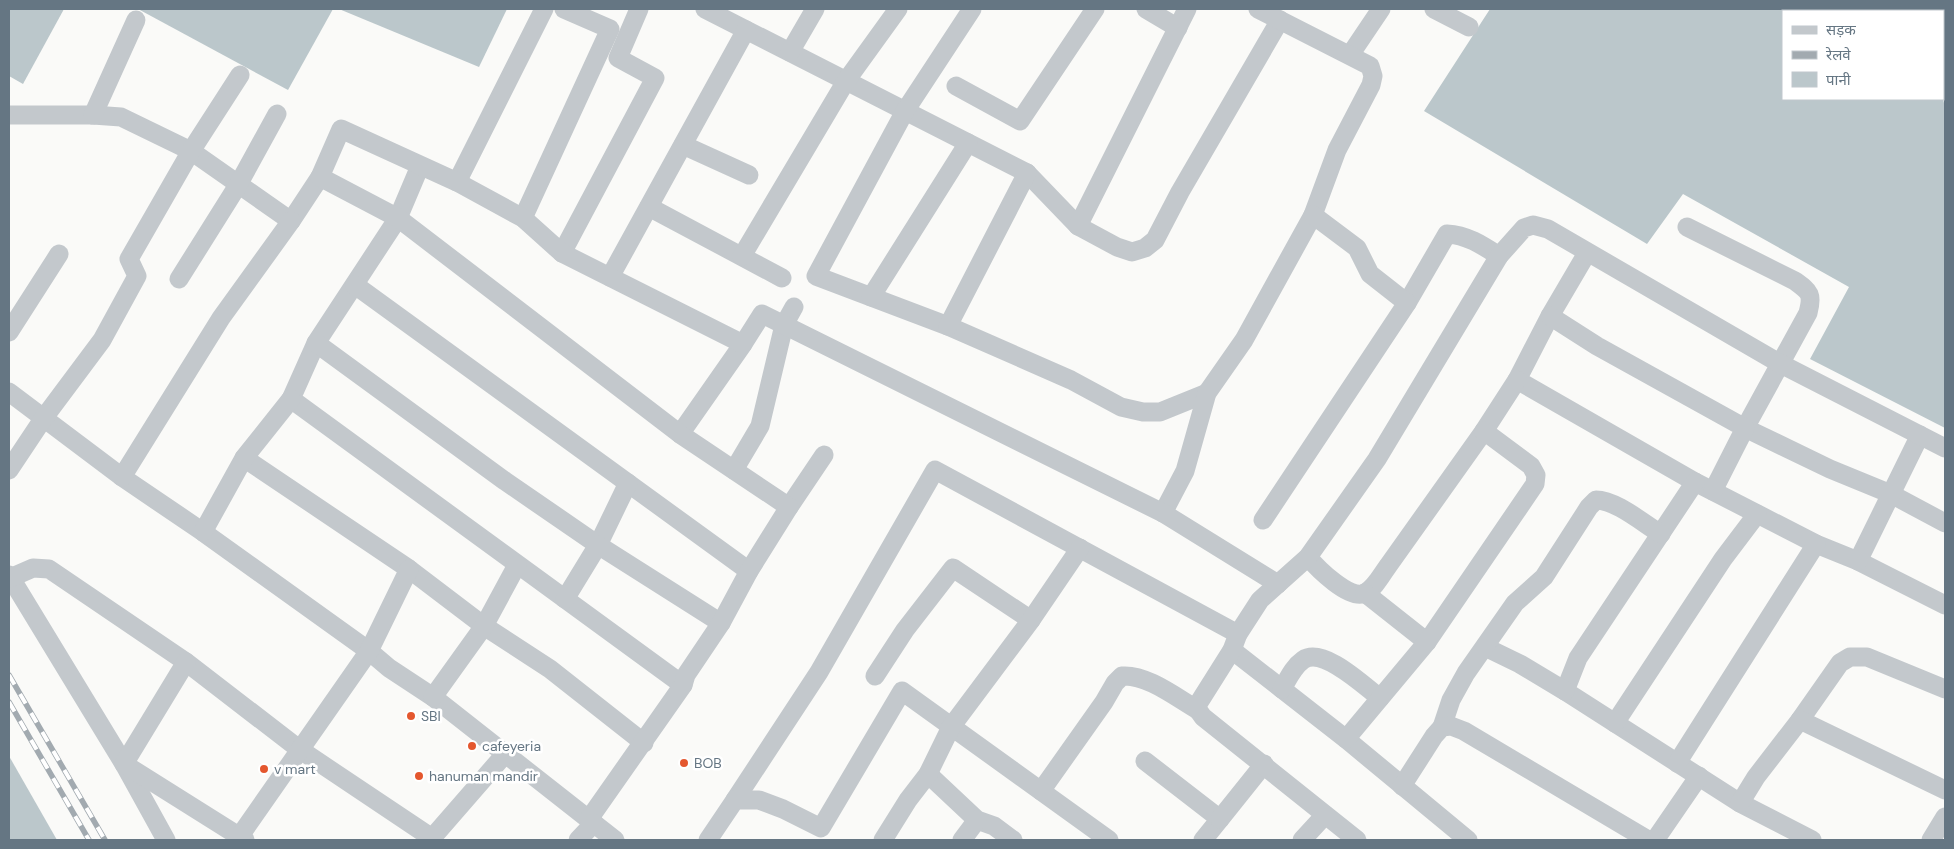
<svg xmlns="http://www.w3.org/2000/svg" width="1954" height="849" font-family="'DM Sans','Noto Sans Devanagari',sans-serif">
<style>
.water{fill:#bbc7cb}
.lines{fill:none;stroke-linecap:round;stroke-linejoin:round}
.stream{stroke:#bbc7cb;stroke-width:4.5}
.minor{stroke:#c3c8cc;stroke-width:19}
.rail-casing{stroke:#a2aab0;stroke-width:5.5}
.rail{stroke:#fff;stroke-width:4;stroke-dasharray:11;stroke-linecap:butt}
.poi-dot{fill:#e4572e;stroke:#fff;stroke-width:2}
.labels{text-anchor:middle;dominant-baseline:central;stroke-width:5;stroke-linejoin:round;paint-order:stroke}
.poi-label{font-size:14px;fill:#657683;stroke:#fff;text-anchor:start}
</style>
<rect width="100%" height="100%" fill="#fafaf8"/>
<g class="water">
<path d="M9,9h55l-41,75 -14,-8z"/>
<path d="M138,9h195l-45,81z"/>
<path d="M339,9h168l-28,58z"/>
<path d="M1490,9h422l1,2h-130v88h160l2,8v321l-135,-69 39,-72 -166,-93 -36,50 -223,-133z"/>
<path d="M9,756l48,84h-48z"/>
</g>
<g class="lines">
<g class="stream">
<path d="M1925,9l1,2"/>
<path d="M1943,68l2,9"/>
</g>
<g class="minor">
<path d="M705,9l322,164 51,53 39,21 15,5 13,-4 10,-8 25,-48 100,-172"/>
<path d="M972,9l-67,102 -89,165 132,50 123,54 50,27 22,5h17l47,-19"/>
<path d="M1146,9l32,19"/>
<path d="M1434,9l35,18"/>
<path d="M790,52l25,-43"/>
<path d="M1350,55l31,-46"/>
<path d="M956,86l64,35 75,-112"/>
<path d="M9,115h84l28,2 70,34 100,70 29,-44"/>
<path d="M93,115l43,-95"/>
<path d="M683,145l66,30"/>
<path d="M420,166l-22,52 -82,125 -25,56 392,286"/>
<path d="M457,182l87,-173"/>
<path d="M649,207l133,71"/>
<path d="M523,218l87,-189 -46,-20"/>
<path d="M1078,226l109,-217"/>
<path d="M1687,227l108,54c15,11 18,13 13,32l-63,115 85,41 61,25 54,29"/>
<path d="M562,253l93,-175 -37,-20 21,-49"/>
<path d="M1587,253l-37,63 -33,64 178,102 121,62 42,17 87,44"/>
<path d="M742,256l104,-175 52,-72"/>
<path d="M610,277l136,-247"/>
<path d="M179,279l59,-94 39,-71"/>
<path d="M355,285l394,286"/>
<path d="M871,297l97,-154"/>
<path d="M1407,303l40,-69c20,1 35,11 52,22"/>
<path d="M1550,316l47,30 148,82 -32,63"/>
<path d="M948,326l79,-153"/>
<path d="M9,332l50,-78"/>
<path d="M316,343l189,138 93,64 30,-62"/>
<path d="M9,392l113,85 81,55 166,119 20,17 44,29 182,143"/>
<path d="M680,434l63,-90"/>
<path d="M244,458l165,111 75,57 66,43 94,74"/>
<path d="M9,470l34,-51 59,-79 35,-64 -8,-17 62,-108 49,-76"/>
<path d="M734,470l26,-44 24,-101 10,-18"/>
<path d="M122,477l99,-159 70,-97"/>
<path d="M1695,482l-117,176 -13,33 175,112 72,37"/>
<path d="M789,507l35,-52"/>
<path d="M1163,513l22,-42 22,-78 37,-53 69,-125 24,-65 34,-65 2,-9 -3,-10 -112,-57"/>
<path d="M1263,520l144,-217 -37,-29 -13,-26 -44,-33"/>
<path d="M203,532l41,-74 47,-59"/>
<path d="M1308,557c9,11 42,44 57,36 10,-5 17,-19 23,-27l96,-135 33,-51"/>
<path d="M1858,561l62,-126"/>
<path d="M9,575l115,189 42,76"/>
<path d="M10,578l23,-10 16,1 137,93 113,87 133,89 74,-85"/>
<path d="M1365,593l62,49"/>
<path d="M565,599l33,-54 123,78"/>
<path d="M1485,647l35,17 45,27"/>
<path d="M1232,650l114,89 122,101"/>
<path d="M186,662l-62,102 121,76"/>
<path d="M875,676l30,-46 48,-62 78,52"/>
<path d="M1282,689c6,-10 11,-22 21,-29 20,-14 61,26 77,38"/>
<path d="M433,697l51,-71 33,-61"/>
<path d="M1800,720l40,-57 10,-6h17l78,32"/>
<path d="M1615,723l108,-164 34,-45"/>
<path d="M1442,727l9,-27 15,-27 49,-70 29,-26 45,-70 7,-7c20,0 48,24 65,34"/>
<path d="M1346,739l81,-97 108,-158 1,-9 -5,-9 -47,-35"/>
<path d="M1145,761l75,58 -17,21"/>
<path d="M1677,763l139,-219"/>
<path d="M928,774l49,46 17,6 19,14"/>
<path d="M1402,786l32,-50 8,-9 9,-1 13,5 184,109"/>
<path d="M1041,791l63,-89 11,-19 7,-7c25,-2 55,22 76,34"/>
<path d="M735,800l84,-128 116,-202 303,164"/>
<path d="M1740,803l16,-26 44,-57 145,70"/>
<path d="M589,819l94,-134 3,-10 35,-52 28,-52 40,-64 -109,-73 -282,-216 -78,-41 21,-48 116,53 66,36 39,35 181,91 19,-30 401,199 115,71"/>
<path d="M1220,819l44,-55"/>
<path d="M237,840l132,-189 40,-82"/>
<path d="M578,840l16,-17"/>
<path d="M708,840l27,-40h24l24,9 38,19 81,-137 207,149"/>
<path d="M883,840l25,-40 20,-26 23,-47 80,-107 49,-72"/>
<path d="M962,840l15,-20"/>
<path d="M1302,840l23,-25"/>
<path d="M1357,840l-154,-123 -5,-7v-6l34,-54 6,-16 22,-34 48,-43 69,-98 122,-203 25,-28 9,-3 15,4 231,134 166,85"/>
<path d="M1655,840l44,-64"/>
<path d="M1931,840l14,-23"/>
</g>
<g class="rail-casing">
<g id="rail">
<path d="M9,675l96,165"/>
<path d="M9,702l80,138"/>
</g>
</g>
<use href="#rail" class="rail"/>
</g>
<g class="poi-dot">
<circle cx="411" cy="716" r="5"/>
<circle cx="472" cy="746" r="5"/>
<circle cx="684" cy="763" r="5"/>
<circle cx="264" cy="769" r="5"/>
<circle cx="419" cy="776" r="5"/>
</g>
<g class="labels">
<g class="poi-label">
<text x="421" y="716">SBI</text>
<text x="482" y="746">cafeyeria</text>
<text x="694" y="763">BOB</text>
<text x="274" y="769">v mart</text>
<text x="429" y="776">hanuman mandir</text>
</g>
</g>
<rect width="1954" height="849" fill="none" stroke="#657683" stroke-width="20"/>
<rect x="1782" y="10" width="162" height="90" fill="#ffffff" stroke="#c1c8cd"/>
<rect x="1792" y="26" width="25" height="8" fill="#c3c8cc" stroke="#c1c8cd"/>
<text x="1826" y="35" font-size="15" fill="#657683">सड़क</text>
<rect x="1792" y="51" width="25" height="8" fill="#a2aab0" stroke="#c1c8cd"/>
<text x="1826" y="60" font-size="15" fill="#657683">रेलवे</text>
<rect x="1792" y="72" width="25" height="15" fill="#bbc7cb" stroke="#c1c8cd"/>
<text x="1826" y="85" font-size="15" fill="#657683">पानी</text>
</svg>
